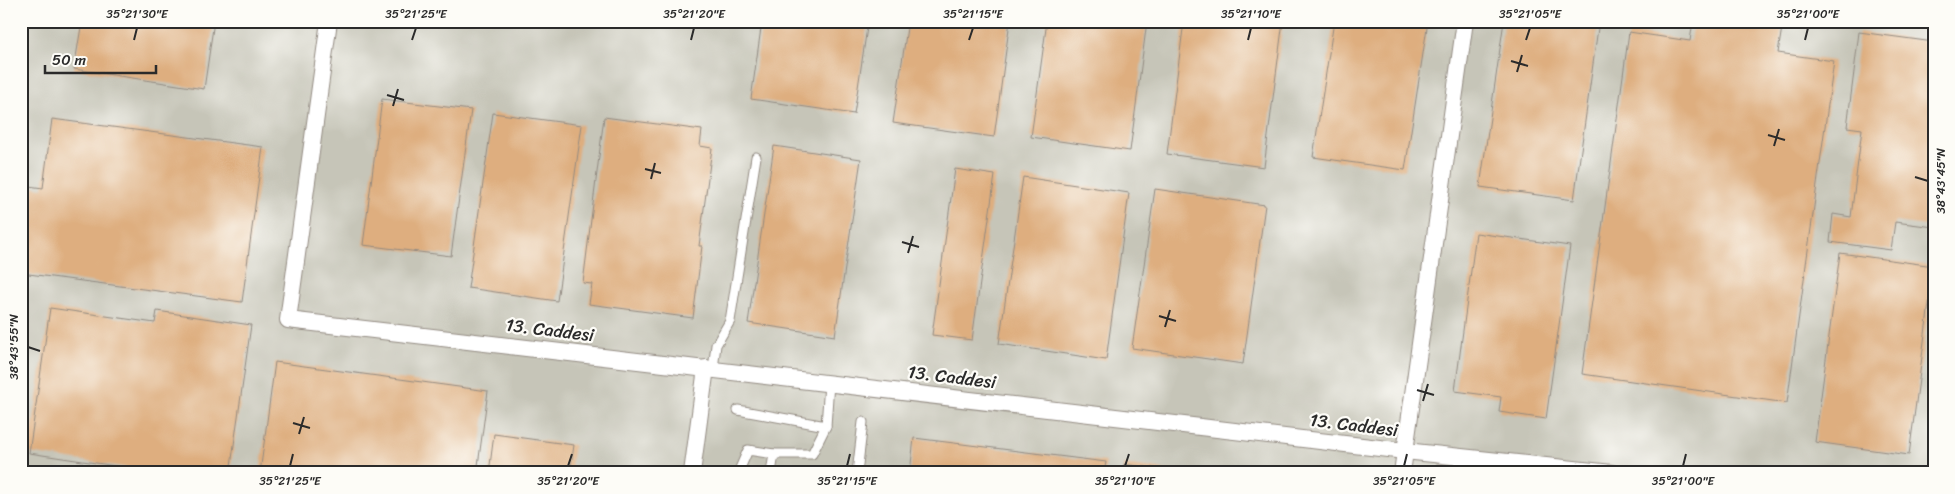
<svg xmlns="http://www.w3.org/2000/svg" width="1955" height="494" font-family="Sriracha,sans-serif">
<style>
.industrial{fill:#c6c5b8}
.building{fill:#deae7f}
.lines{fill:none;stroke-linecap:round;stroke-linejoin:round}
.service-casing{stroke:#928a81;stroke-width:11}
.minor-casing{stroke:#928a81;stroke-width:18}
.service{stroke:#fff;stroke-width:9}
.minor{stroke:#fff;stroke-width:16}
.ticks{fill:none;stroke:#2b2b2b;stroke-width:2}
.labels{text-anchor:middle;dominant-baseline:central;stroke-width:4.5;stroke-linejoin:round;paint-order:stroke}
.street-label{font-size:18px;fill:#2b2b2b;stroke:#fdfcf7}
.neatline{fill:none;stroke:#2b2b2b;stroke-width:2}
.ticks-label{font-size:12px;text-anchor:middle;fill:#2b2b2b}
</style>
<rect width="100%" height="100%" fill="#fdfcf7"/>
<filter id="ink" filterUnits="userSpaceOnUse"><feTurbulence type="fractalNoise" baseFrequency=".02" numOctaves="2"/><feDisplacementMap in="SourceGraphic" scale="10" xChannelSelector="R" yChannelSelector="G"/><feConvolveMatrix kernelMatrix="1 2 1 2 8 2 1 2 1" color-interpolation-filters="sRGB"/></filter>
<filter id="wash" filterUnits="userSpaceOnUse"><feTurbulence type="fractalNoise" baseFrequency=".0096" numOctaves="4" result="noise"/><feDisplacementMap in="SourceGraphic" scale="20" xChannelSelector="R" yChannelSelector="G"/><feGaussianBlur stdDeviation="1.12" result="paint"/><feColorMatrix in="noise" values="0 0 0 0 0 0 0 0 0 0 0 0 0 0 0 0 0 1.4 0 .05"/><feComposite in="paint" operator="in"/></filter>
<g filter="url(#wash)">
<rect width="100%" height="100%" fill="#f8ead7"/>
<rect class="industrial" x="21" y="21" width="1913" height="452"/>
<g id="blocks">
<g class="building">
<path d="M82,21h132l-10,68 -130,-20z"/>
<path d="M762,21h106l-14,93 -103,-15z"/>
<path d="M908,21h102l-16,116 -101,-14z"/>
<path d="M1047,21h100l-17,130 -99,-14z"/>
<path d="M1184,21h99l-19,146 -97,-13z"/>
<path d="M1334,21h94l-23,149 -92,-13z"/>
<path d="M1504,21h95l-25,179 -94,-13z"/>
<path d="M1693,21h49l40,6 -4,26 56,8 -47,342 -205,-29 47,-342 61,9z"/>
<path d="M1859,32l75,10v185l-39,-5 -4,28 -61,-8 3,-28 18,3 11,-88 -15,-2z"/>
<path d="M382,99l89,11 -20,146 -88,-11z"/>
<path d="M493,113l89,12 -25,176 -89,-13z"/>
<path d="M604,117l98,13 -2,16 12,2 -13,98h3l-9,72 -104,-14 3,-20 -9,-1z"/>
<path d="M52,119l211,28 -21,155 -221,-29v-88l22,3z"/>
<path d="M774,146l87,13 -26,177 -87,-13z"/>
<path d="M955,169l40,6 -23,165 -40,-5z"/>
<path d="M1023,177l106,16 -23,167 -107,-16z"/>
<path d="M1155,189l110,16 -22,159 -111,-16z"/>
<path d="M1476,233l94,13 -24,173 -47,-7 2,-15 -46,-6z"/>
<path d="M1840,253l94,13 -25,189 -94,-13z"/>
<path d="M50,308l105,15 2,-12 94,14 -21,148h-67l-134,-20z"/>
<path d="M275,362l213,29 -11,82h-217z"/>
<path d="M494,434l80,11 -3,21 43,7h-125z"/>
<path d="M914,438l192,24 -2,11h-194z"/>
<path d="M1124,464l56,8v1h-57z"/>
</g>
</g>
</g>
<g filter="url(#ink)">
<use href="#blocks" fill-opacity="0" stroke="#928a81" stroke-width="1"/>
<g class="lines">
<g class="service-casing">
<g id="service">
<path d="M713,369l3,-24 14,-24 26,-164"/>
<path d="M738,410l88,16"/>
<path d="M738,473l10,-23 26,4h38l14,-28 3,-43"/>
<path d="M771,473l3,-19"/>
<path d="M857,473l6,-51"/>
</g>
</g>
<g class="minor-casing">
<g id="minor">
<path d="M329,21l-41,299 1117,131 207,22"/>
<path d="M692,473l14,-105"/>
<path d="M1402,473l63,-452"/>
</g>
</g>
<use href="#service" class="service"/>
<use href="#minor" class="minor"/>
</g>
</g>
<path class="ticks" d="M134,40l3,-12M412,40l4,-12M691,40l3,-12M969,40l4,-12M1248,40l3,-12M1526,40l4,-12M1805,40l3,-12M1511,61l17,5M1517,72l5,-17M387,95l17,5M393,106l5,-17M1768,135l17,5M1774,146l5,-17M645,169l16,4M1915,177l13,4M651,179l4,-16M902,242l17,5M908,253l5,-17M1159,316l17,5M1165,327l5,-17M28,347l12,4M1417,390l17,5M1423,401l5,-17M293,423l17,5M299,434l5,-17M290,466l3,-12M568,466l4,-12M847,466l3,-12M1125,466l4,-12M1404,466l3,-12M1683,466l3,-12"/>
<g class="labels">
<g class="street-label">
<text transform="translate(550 330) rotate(7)">13. Caddesi</text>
<text transform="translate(952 377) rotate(7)">13. Caddesi</text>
<text transform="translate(1354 425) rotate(7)">13. Caddesi</text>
</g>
</g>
<rect width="1955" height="494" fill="none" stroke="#fdfcf7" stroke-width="55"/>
<path d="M45 65v8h111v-8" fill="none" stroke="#2b2b2b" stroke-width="2.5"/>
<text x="52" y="65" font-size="15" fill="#2b2b2b" stroke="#fdfcf7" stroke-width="4" paint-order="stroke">50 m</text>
<rect x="28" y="28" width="1900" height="438" class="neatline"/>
<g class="ticks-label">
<text x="137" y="18">35°21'30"E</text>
<text x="416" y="18">35°21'25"E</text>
<text x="694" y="18">35°21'20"E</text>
<text x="973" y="18">35°21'15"E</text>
<text x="1251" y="18">35°21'10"E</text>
<text x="1530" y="18">35°21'05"E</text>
<text x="1808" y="18">35°21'00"E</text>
<text transform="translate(1941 181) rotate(-90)" y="4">38°43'45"N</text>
<text transform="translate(14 347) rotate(-90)" y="4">38°43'55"N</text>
<text x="290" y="485">35°21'25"E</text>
<text x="568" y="485">35°21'20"E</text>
<text x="847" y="485">35°21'15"E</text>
<text x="1125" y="485">35°21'10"E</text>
<text x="1404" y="485">35°21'05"E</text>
<text x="1683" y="485">35°21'00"E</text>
</g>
</svg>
